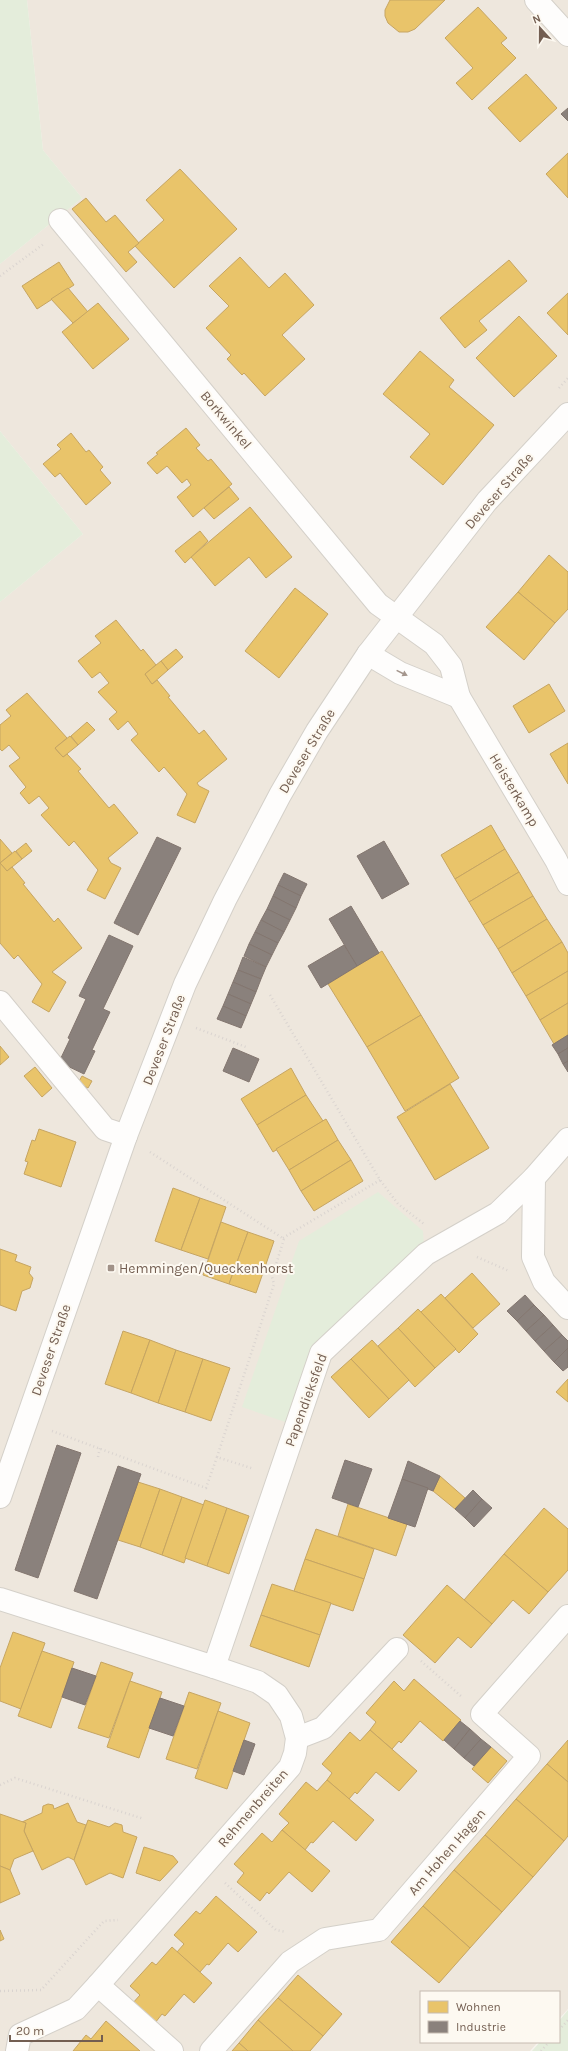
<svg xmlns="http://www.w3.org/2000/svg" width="568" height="2051" font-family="Karla,sans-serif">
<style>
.residential{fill:#eee7dd}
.green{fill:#e4eddb}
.homes{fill:#e9c46a;stroke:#c6a562}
.industry{fill:#8a817c;stroke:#83766f}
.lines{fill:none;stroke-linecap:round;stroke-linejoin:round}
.minor-casing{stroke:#d4d0c9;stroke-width:24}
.path{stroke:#dad4d0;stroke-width:2.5;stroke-dasharray:1 3;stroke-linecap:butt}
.minor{stroke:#fefdfc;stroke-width:22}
.oneway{fill:#a4968d}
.poi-dot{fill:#a19288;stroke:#fdf9f1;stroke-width:1.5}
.labels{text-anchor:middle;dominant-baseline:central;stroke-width:4;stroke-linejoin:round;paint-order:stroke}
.street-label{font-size:14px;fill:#735e51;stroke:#fdf9f1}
.poi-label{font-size:14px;fill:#735e51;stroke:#fdf9f1;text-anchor:start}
</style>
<rect width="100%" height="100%" fill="#f6f4ee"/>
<path class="residential" d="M27,0h541v2009l-9,10v-27h-138v50h117l-8,9h-530v-1449l83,-68 -83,-103v-167l82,-66 -39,-48z"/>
<g class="green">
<path d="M0,0h27l16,150 39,48 -82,66z"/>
<path d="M0,431l83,103 -83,68z"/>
<path d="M378,1192l45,39 1,16 -109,100 -27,76 -46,-16 57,-166z"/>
<path d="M568,2010v41h-36l8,-9h19v-21z"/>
</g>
<g class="homes">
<path d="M390,0h55l-30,29 -7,3h-9l-11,-9 -3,-7v-6z"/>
<path d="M478,7l29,31 -6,5 15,15 -44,42 -16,-17 17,-15 -28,-30z"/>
<path d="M526,74l31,34 -37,34 -32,-34z"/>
<path d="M568,153v45l-22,-24z"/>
<path d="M180,169l57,60 -63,59 -39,-42 29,-26 -18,-20z"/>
<path d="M86,198l20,24 9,-7 24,28 -11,9 9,10 -11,10 -54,-63z"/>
<path d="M240,257l29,31 16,-15 29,32 -32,30 23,24 -40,37 -21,-23 -2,2 -15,-16 4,-4 -25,-27 23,-22 -20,-20z"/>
<path d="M509,260l18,21 -48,40 8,9 -22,18 -25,-30z"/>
<path d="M59,262l15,23 -37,24 -15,-23z"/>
<path d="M68,288l20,24 -15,11 -22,-24z"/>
<path d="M568,293v42l-21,-22z"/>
<path d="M98,303l31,36 -36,30 -31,-37z"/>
<path d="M519,316l38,40 -43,41 -38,-39z"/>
<path d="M420,351l34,29 -5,7 45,38 -51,60 -33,-28 20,-23 -47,-40z"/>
<path d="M186,428l14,17 -4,3 12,13 3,-2 21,25 -39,33 -16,-20 14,-12 -4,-6 -5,4 -15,-17 -10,8 -10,-11 11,-9 -2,-1z"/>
<path d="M71,433l15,19 3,-2 14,17 -3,3 11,13 -25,22 -26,-32 -5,4 -12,-13 18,-15 -4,-4z"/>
<path d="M229,487l10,12 -25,20 -10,-11z"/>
<path d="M250,507l42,50 -26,21 -17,-21 -34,29 -24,-29z"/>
<path d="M200,531l8,10 -23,22 -10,-12z"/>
<path d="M549,555l19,17v37l-13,14 -37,-31z"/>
<path d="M295,588l33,26 -49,64 -34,-27z"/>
<path d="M518,592l37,31 -31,37 -38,-33z"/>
<path d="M116,620l25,31 2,-2 13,16 -11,9 7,10 5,-4 13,16 -2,1 31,37 5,-4 23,29 -30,24 2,3 10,5 -14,32 -18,-8 10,-21 -23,-27 -5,5 -28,-32 7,-6 -10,-13 -10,9 -9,-11 8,-7 -19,-20 11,-9 -9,-11 -8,6 -14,-17 23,-18 -6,-7z"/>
<path d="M176,649l7,8 -15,13 -7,-9z"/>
<path d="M161,661l7,9 -16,14 -7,-10z"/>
<path d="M549,684l16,27 -36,22 -16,-27z"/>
<path d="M27,693l40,45 -12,10 4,5 4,4 4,-3 14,15 -3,2 31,37 5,-4 24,29 -30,25 3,5 10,5 -16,31 -18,-9 11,-20 -24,-29 -5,5 -28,-31 8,-7 -10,-12 -10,8 -9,-11 6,-6 -17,-21 11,-8 -11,-13 -7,6 -2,-2v-24l11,-9 -5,-6z"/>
<path d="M87,722l8,8 -17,15 -7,-9z"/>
<path d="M70,736l8,9 -15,12 -8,-9z"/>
<path d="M568,743v41l-18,-30z"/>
<path d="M491,825l14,24 -50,30 -14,-24z"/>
<path d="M0,839l12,14 -12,10z"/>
<path d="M26,843l6,8 -10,8 -6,-8z"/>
<path d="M505,849l14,23 -50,30 -14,-23z"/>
<path d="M15,851l7,8 -15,12 -7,-8z"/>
<path d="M0,863l7,8 5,-4 13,16 -2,1 31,38 4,-4 24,30 -30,24 14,10 -17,30 -17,-10 10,-18 -24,-29 -4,4 -14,-16z"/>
<path d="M519,872l14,24 -50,29 -14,-23z"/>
<path d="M533,896l14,23 -49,30 -15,-24z"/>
<path d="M547,919l15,23 -50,31 -14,-24z"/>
<path d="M562,942l6,11v18l-42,25 -14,-23z"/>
<path d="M382,951l39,64 -54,32 -39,-63z"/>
<path d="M568,971v32l-28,17 -14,-24z"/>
<path d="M568,1003v32l-14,9 -14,-24z"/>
<path d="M421,1015l38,63 -54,33 -38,-64z"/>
<path d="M0,1046l9,11 -9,8z"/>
<path d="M35,1067l17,21 -10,9 -18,-21z"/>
<path d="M291,1068l15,27 -49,30 -16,-26z"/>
<path d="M82,1076l10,5 -4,7 -10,-5z"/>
<path d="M450,1084l39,64 -54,32 -38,-63z"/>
<path d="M306,1095l17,26 -50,31 -16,-27z"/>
<path d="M326,1119l12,21 -49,30 -13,-21z"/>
<path d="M39,1129l37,13 -15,45 -37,-13 4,-12 -3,-1 7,-21 3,1z"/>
<path d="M338,1140l13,20 -50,31 -12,-21z"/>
<path d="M351,1160l12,21 -49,30 -13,-20z"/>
<path d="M173,1188l27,10 -19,52 -26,-9z"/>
<path d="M200,1198l26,9 -18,52 -27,-9z"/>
<path d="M221,1222l27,10 -19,52 -26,-9z"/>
<path d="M248,1232l26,9 -18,52 -27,-9z"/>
<path d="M0,1249l17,6 -2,6 16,6 -2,6 4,5 -3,10 -8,3 -6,20 -16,-6z"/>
<path d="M472,1273l28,31 -27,24 -28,-30z"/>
<path d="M441,1294l37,40 -19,19 -38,-41z"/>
<path d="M418,1309l38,40 -21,19 -37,-40z"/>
<path d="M398,1328l37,40 -20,19 -37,-41z"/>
<path d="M123,1331l27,9 -19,53 -26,-9z"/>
<path d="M150,1340l26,10 -18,53 -27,-10z"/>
<path d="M372,1340l37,40 -20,19 -38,-40z"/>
<path d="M176,1350l27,9 -18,53 -27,-9z"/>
<path d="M203,1359l27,9 -19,53 -26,-9z"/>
<path d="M351,1359l38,40 -20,19 -38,-41z"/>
<path d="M568,1379v23l-12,-10z"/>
<path d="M440,1476l25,22 -10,11 -22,-18z"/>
<path d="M138,1482l22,7 -20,58 -22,-7z"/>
<path d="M160,1489l22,8 -20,58 -22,-8z"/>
<path d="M182,1497l22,8 -20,58 -22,-8z"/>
<path d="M205,1500l22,8 -20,58 -22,-8z"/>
<path d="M348,1504l59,20 -11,32 -58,-20z"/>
<path d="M227,1508l22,8 -20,58 -22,-8z"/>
<path d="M544,1508l24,21v41l-20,22 -44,-38z"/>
<path d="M316,1529l58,20 -10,30 -59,-20z"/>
<path d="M504,1554l44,38 -19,22 -16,-14 -21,24 -28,-24z"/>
<path d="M305,1559l59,20 -11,32 -59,-20z"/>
<path d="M272,1584l59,19 -11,32 -59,-20z"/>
<path d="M447,1585l45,39 -21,24 -13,-11 -23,26 -32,-28z"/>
<path d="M261,1615l59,20 -11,32 -59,-21z"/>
<path d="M13,1632l32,11 -24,66 -21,-8v-33z"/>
<path d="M42,1651l32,11 -23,66 -33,-12z"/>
<path d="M101,1662l32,11 -24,65 -31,-10z"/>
<path d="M414,1679l47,41 -18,21 -23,-20 -19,22 -2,-2 -7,8 -22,-19 6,-8 -10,-9 28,-32 10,10z"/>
<path d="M130,1681l32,11 -23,66 -32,-11z"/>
<path d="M189,1692l32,11 -24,66 -31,-10z"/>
<path d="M218,1711l32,12 -23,66 -32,-11z"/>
<path d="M370,1730l47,41 -18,20 -23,-19 -19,22 -2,-2 -6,7 -22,-19 5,-7 -10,-9 28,-32 10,9z"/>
<path d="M568,1740v42l-21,-18z"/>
<path d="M491,1747l16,14 -19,22 -16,-14z"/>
<path d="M547,1764l21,18v54l-4,5 -48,-42z"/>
<path d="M327,1780l47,40 -18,21 -23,-20 -20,22 -2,-1 -6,8 -23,-20 7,-7 -10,-9 27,-32 11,9z"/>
<path d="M516,1799l48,42 -31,36 -48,-42z"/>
<path d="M68,1803l9,19 9,3 -12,35 -6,-3 -26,13 -18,-39 2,-8 -4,-1 20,-9 1,-7 5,-2 5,1 1,4z"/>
<path d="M0,1814l26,9 -2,8 9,20 -19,8 -4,11 -10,-4z"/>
<path d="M88,1820l21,7 6,-4 7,2 1,7 14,5 -14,41 -13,-5 -24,12 -12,-25z"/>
<path d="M282,1830l48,41 -18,21 -23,-20 -20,22 -2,-2 -7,9 -23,-19 7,-9 -10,-9 28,-31 10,9z"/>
<path d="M485,1835l48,42 -31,35 -48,-42z"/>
<path d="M144,1847l29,9 5,6 -18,19 -24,-8z"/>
<path d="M0,1866l10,4 10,24 -20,9z"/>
<path d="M454,1870l48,42 -32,36 -47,-42z"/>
<path d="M216,1896l41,36 -19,20 -10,-9 -19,22 -2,-1 -7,8 -23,-20 7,-8 -10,-9 22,-24 4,3z"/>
<path d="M423,1906l47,42 -31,35 -48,-41z"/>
<path d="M0,1930l4,9 -4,2z"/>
<path d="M172,1947l40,36 -18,20 -10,-9 -19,22 -3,-2 -7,9 -23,-19 8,-9 -10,-9 22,-24 4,3z"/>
<path d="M298,1975l44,39 -19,22 -45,-38z"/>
<path d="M278,1998l45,38 -13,15h-17l-35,-31z"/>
<path d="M258,2020l35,31h-45l-9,-8z"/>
<path d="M106,2021l34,30h-67l13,-16 5,4z"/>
<path d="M239,2043l9,8h-16z"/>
</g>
<g class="industry">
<path d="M568,108v13l-7,-7z"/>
<path d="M157,837l24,11 -43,87 -24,-12z"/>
<path d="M384,841l25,43 -27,15 -25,-43z"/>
<path d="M284,873l23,11 -6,12 -23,-11z"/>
<path d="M278,885l23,11 -5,12 -23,-12z"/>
<path d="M273,896l23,12 -6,12 -23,-11z"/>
<path d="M351,906l28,47 -22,13 -28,-47z"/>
<path d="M267,909l23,11 -6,12 -23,-12z"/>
<path d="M261,920l23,12 -6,11 -23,-11z"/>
<path d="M255,932l23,11 -6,12 -23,-11z"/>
<path d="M109,935l24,11 -30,63 7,3 -18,38 3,1 -11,23 -25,-12 11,-23 -2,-1 18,-39 -7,-3z"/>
<path d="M249,944l23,11 -6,12 -22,-11z"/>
<path d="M344,945l13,21 -36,22 -13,-22z"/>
<path d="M243,957l23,10 -5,12 -23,-9z"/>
<path d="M238,970l23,9 -5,13 -23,-10z"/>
<path d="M233,982l23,10 -5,12 -23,-10z"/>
<path d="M228,994l23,10 -5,12 -23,-10z"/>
<path d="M223,1006l23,10 -5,12 -24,-9z"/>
<path d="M568,1035v13l-10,6 -6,-9z"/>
<path d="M233,1048l26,11 -10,23 -26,-11z"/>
<path d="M568,1048v13l-5,3 -5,-10z"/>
<path d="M568,1061v11l-5,-8z"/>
<path d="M525,1295l9,10 -17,16 -10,-10z"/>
<path d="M534,1305l10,10 -18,16 -9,-10z"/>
<path d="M544,1315l9,10 -18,16 -9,-10z"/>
<path d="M553,1325l9,10 -18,16 -9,-10z"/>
<path d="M562,1335l6,6v7l-14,14 -10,-11z"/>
<path d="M568,1348v19l-5,4 -9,-9z"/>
<path d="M57,1445l24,8 -43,125 -23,-8z"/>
<path d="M345,1460l27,9 -14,38 -26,-9z"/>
<path d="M408,1461l32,15 -7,15 -31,-12z"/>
<path d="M118,1466l23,8 -44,125 -23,-8z"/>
<path d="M402,1479l26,9 -13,39 -27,-9z"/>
<path d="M473,1490l9,9 -17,19 -10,-9z"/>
<path d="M482,1499l10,9 -18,19 -9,-9z"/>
<path d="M72,1668l24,8 -11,29 -23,-8z"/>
<path d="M160,1698l24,8 -11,30 -24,-8z"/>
<path d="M460,1721l10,8 -16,20 -10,-9z"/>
<path d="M470,1729l11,10 -17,19 -10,-9z"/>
<path d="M481,1739l10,8 -17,19 -10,-8z"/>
<path d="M244,1740l11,4 -11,31 -11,-4z"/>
</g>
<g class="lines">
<g class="minor-casing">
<g id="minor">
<path d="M536,0l32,35"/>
<path d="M60,220l318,384 56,40 17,22 8,31 -59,-24 -32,-19"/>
<path d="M459,697l97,163 12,24"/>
<path d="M0,1002l105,127 21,7"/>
<path d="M534,1178l-1,79 11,25 24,26"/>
<path d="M0,1497l126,-361 59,-152 40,-84 55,-105 37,-64 51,-77 119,-153 81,-87"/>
<path d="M0,1599l214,68 44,15 19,13 14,21 6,22 -2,15 -5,14 -192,218 -22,24 -56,26 -3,16"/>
<path d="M214,1667l107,-314 105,-99 72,-41 36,-35 34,-39"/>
<path d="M297,1738l26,-10 74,-79"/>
<path d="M98,1985l74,66"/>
<path d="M211,2051l79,-89 35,-23 54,-9 150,-174 -47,-42 86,-98"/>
</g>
</g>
<g class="path">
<path d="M0,276l45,-33"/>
<path d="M559,388l9,-10"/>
<path d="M270,995l110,185 18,24 26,20"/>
<path d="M196,1028l50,19"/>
<path d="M150,1152l134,87 -12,38 2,7 -57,173"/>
<path d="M283,1238l97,-58"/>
<path d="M477,1257l32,14"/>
<path d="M52,1431l154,57 11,-31 37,12"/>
<path d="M98,1457l2,-9"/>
<path d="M421,1661l41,36"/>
<path d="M0,1785l15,-7 129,41"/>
<path d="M225,1883l51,47 10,2"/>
<path d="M0,1991l41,-1 63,-69 14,-1"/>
<path d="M559,2030l9,-10"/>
<path d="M541,2051l8,-9"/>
</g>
<use href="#minor" class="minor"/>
</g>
<defs><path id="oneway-solid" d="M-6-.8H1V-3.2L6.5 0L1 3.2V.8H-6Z"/></defs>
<use class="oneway" href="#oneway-solid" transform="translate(402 673) rotate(26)"/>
<rect class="poi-dot" x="107" y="1264" width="8" height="8" rx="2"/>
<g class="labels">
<g class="street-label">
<text transform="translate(226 420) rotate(50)">Borkwinkel</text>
<text transform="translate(499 491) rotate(-49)">Deveser Straße</text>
<text transform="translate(307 751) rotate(-59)">Deveser Straße</text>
<text transform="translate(514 790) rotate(59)">Heisterkamp</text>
<text transform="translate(164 1040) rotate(-69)">Deveser Straße</text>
<text transform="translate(51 1350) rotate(-71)">Deveser Straße</text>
<text transform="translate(306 1400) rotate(-70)">Papendieksfeld</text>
<text transform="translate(253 1808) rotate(-49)">Rehmenbreiten</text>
<text transform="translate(447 1852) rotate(-49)">Am Hohen Hagen</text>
</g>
<g class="poi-label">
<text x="119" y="1268">Hemmingen/Queckenhorst</text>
</g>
</g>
<rect x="420" y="1991" width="140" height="52" fill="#fdf9f1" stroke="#c6bbb1"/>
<rect x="428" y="2001" width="20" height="12" fill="#e9c46a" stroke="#c6bbb1"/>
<text x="456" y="2011" font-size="12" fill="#735e51">Wohnen</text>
<rect x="428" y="2021" width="20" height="12" fill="#8a817c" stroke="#c6bbb1"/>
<text x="456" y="2031" font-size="12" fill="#735e51">Industrie</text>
<g transform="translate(540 28) rotate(339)" stroke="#fdf9f1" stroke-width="3" paint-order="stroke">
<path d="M0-3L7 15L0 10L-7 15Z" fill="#735e51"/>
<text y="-6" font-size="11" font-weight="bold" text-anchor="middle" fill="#735e51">N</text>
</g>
<path d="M10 2035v6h92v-6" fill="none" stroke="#735e51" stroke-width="2"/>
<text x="16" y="2035" font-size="12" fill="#735e51" stroke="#fdf9f1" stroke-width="3" paint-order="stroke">20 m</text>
</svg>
